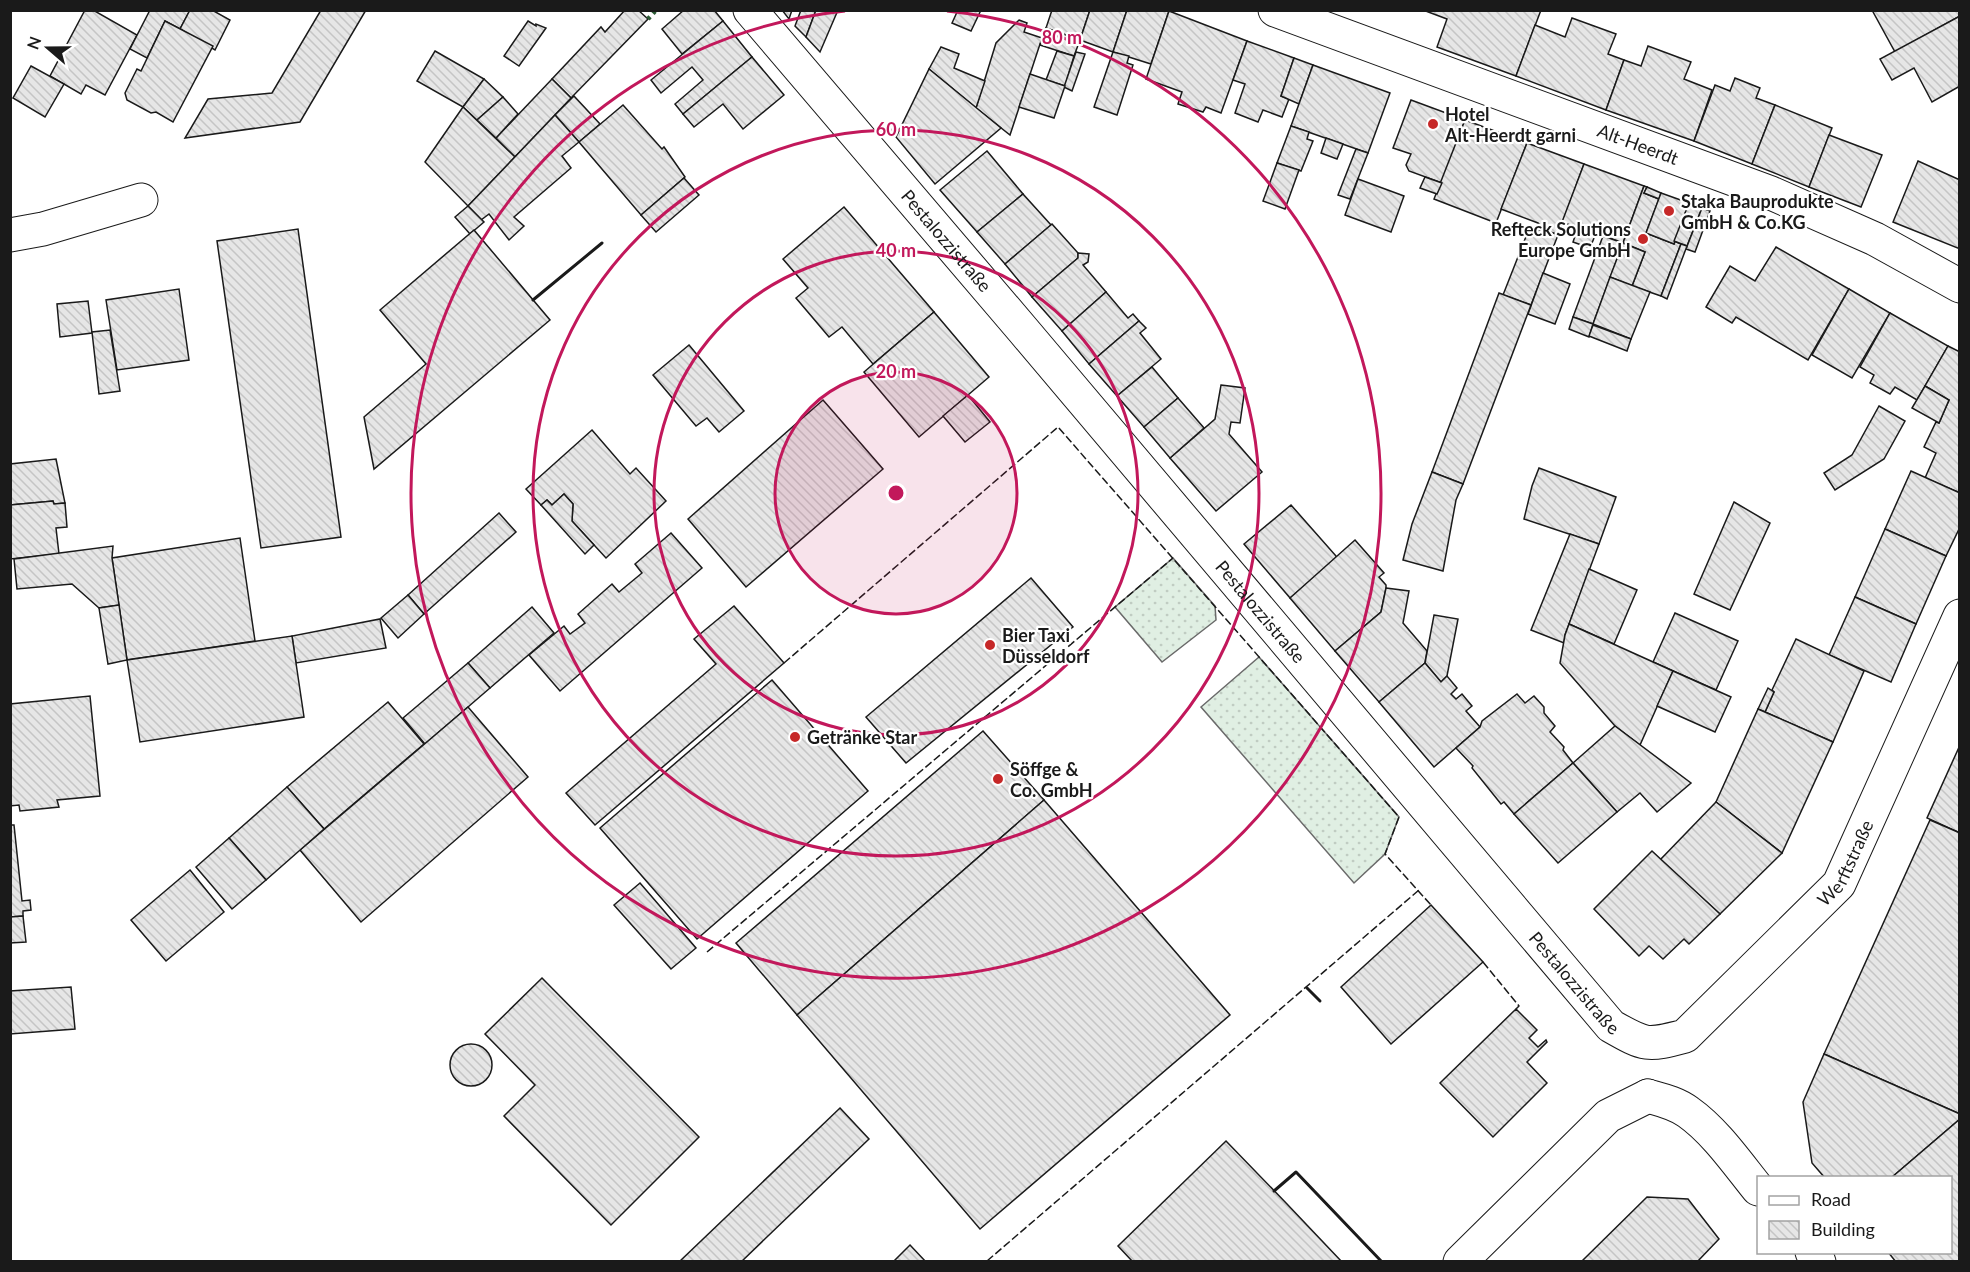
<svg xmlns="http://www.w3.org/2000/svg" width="1970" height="1272" font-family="Lato,sans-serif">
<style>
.grass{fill:url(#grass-dots);stroke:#6a6a6a;stroke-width:1.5}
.building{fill:url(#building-back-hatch);stroke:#1a1a1a;stroke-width:1.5}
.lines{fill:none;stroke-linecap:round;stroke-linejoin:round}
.minor-casing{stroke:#1a1a1a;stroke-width:35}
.minor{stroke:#fff;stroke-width:33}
.hedge{stroke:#2b5a34;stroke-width:4.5;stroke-dasharray:3 4.5;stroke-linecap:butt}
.fence{stroke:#1a1a1a;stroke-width:1.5;stroke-dasharray:8 3;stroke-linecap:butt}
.wall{stroke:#1a1a1a;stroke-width:3}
.ring{fill:none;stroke:#c2185b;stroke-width:3}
.poi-dot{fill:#c62828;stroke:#fff;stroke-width:2}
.labels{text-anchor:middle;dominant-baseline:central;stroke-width:4.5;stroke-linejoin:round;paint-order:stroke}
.poi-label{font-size:18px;font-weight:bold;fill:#1a1a1a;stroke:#fff;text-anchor:start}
.street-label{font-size:18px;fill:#1a1a1a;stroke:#fff}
.centre{fill:#c2185b;stroke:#fff;stroke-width:3}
.ring-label{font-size:18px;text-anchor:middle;font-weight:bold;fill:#c2185b;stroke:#fff;stroke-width:4.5;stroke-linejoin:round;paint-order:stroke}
</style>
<defs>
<pattern id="grass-dots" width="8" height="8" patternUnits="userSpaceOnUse" patternTransform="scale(1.5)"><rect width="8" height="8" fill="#e0efe3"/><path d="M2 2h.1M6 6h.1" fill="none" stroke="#c0ccc2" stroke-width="1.8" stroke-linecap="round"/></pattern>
<pattern id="building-back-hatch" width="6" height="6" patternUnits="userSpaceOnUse" patternTransform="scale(1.5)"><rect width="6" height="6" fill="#e6e6e6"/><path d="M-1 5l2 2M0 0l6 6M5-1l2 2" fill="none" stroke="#c5c5c5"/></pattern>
</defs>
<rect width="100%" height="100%" fill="#fff"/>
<g class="grass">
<path d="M1173,558l42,48 1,14 -54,42 -47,-55z"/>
<path d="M1259,657l140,160 -14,37 -31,29 -153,-176z"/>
</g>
<g class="building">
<path d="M85,10h8l44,25 -32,60 -19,-10 -5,9 -31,-18z"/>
<path d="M150,10h40l-10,19 -15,-8 -18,37 -17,-9z"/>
<path d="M190,10h22l18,10 -15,30 -35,-21z"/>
<path d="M321,10h45l-66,112 -115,16 23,-39 64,-6z"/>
<path d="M625,10h13l10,9 -77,79 -19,-19 49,-52 4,5z"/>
<path d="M684,10h30l9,11 -41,33 -20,-25z"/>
<path d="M782,10h10l-3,9z"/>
<path d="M801,10h15l-10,27 -11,-11z"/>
<path d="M816,10h22l-18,42 -14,-15z"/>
<path d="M958,10h23l-10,21 -19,-8z"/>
<path d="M1052,10h38l-10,30 -34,-12z"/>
<path d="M1090,10h37l-14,42 -33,-12z"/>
<path d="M1127,10l42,1 -18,53 -38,-12z"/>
<path d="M1423,10h118l-25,66 -79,-29 10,-28z"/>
<path d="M1872,10h88v6l-65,36z"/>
<path d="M1169,11l78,30 -26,72 -15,-6 -3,5 -25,-8 4,-12 -36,-13z"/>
<path d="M1960,16v70l-28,16 -18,-34 -22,12 -12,-21z"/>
<path d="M1572,18l44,16 -8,20 16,6 -18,50 -90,-34 19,-51 30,12z"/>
<path d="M1019,20l8,3 -3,9 18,6 -32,97 -34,-27 20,-65z"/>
<path d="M165,21l48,25 -40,76 -17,-10 -5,1 -24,-13 -2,-7 12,-24 4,2z"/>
<path d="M528,21l8,5v-2l10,4 -27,38 -15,-10z"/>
<path d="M723,21l29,36 -69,57 -8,-10 28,-24 -11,-13 -31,26 -10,-13z"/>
<path d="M1046,28l34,12 -6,16 -34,-11z"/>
<path d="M1247,41l47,17 -13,38 8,3 -7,18 -19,-7 -5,12 -23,-9 10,-29 -12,-4z"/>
<path d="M1648,46l43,16 -7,17 28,11 -18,51 -88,-31 18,-50 17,6z"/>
<path d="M941,47l18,7 -5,14 31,13 -9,27 -47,-39z"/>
<path d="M435,51l49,28 -21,28 -46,-26z"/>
<path d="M1057,51l17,5 -9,30 -19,-6z"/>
<path d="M1076,52l9,2 -13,37 -8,-4z"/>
<path d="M1113,52l16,4 -2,7 6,2 -16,50 -23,-8z"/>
<path d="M752,57l32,38 -41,34 -20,-25 -29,23 -11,-13z"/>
<path d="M1294,58l19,7 -14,39 -18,-8z"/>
<path d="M1313,65l77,28 -22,60 -77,-27z"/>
<path d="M31,66l33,18 -19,33 -32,-19z"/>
<path d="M929,69l72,59 -66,56 -39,-47z"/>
<path d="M1030,74l35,12 -11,32 -35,-11z"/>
<path d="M1735,78l25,10 -4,10 19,7 -23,59 -58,-23 21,-56 15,6z"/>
<path d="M484,79l19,18 -26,23 -14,-13z"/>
<path d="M552,79l19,19 -56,59 -19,-19z"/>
<path d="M574,96l26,28 -21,18 -24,-27z"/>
<path d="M503,97l15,17 -22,24 -19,-18z"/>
<path d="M1411,100l54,20 -23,63 -33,-12 -3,-6 5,-11 -18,-6z"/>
<path d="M623,105l39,44 2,-2 21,30 -44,38 -62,-73z"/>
<path d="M1775,105l57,23 -23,59 -57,-23z"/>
<path d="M463,107l52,50 -47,49 -43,-44z"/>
<path d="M555,115l24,27 -17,14 9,12 -57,49 10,9 -15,14 -20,-26 -8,6 -13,-14z"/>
<path d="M1465,120l62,23 -31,80 -62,-24z"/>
<path d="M1291,126l18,6 -2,7 6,2 -12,30 -24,-8z"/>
<path d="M1829,135l53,20 -21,52 -52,-20z"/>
<path d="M1326,138l17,6 -6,15 -16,-6z"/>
<path d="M1527,143l57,21 -26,71 -15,-6 -5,-6 -37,-14z"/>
<path d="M1356,149l12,4 -18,46 -12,-4z"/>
<path d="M987,151l36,43 -46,38 -37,-42z"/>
<path d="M1918,161l42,19v69l-67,-27z"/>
<path d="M1277,163l22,7 -14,39 -22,-8z"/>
<path d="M1584,164l60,22 -21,57 -27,-10 -6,15 -17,-6 5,-14 -16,-6z"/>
<path d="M1425,177l17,6 -5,11 -17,-6z"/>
<path d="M684,178l15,17 -43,37 -15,-17z"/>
<path d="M1358,179l46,17 -13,36 -46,-17z"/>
<path d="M1644,186l3,1 -3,6 15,6 -13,34 28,11v-3l7,3 -20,52 -29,-10 13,-34 -22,-9z"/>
<path d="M1647,187l14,6 -2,6 -15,-6z"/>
<path d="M1661,193l28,10 -15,41 -28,-11z"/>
<path d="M1023,194l28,31 -46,39 -28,-32z"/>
<path d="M1689,203l13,5 -15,38 -13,-5z"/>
<path d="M468,206l16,16 -14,12 -15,-17z"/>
<path d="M844,207l90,105 -61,52 -31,-37 -13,10 -33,-39 12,-10 -25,-29z"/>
<path d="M1702,208l8,3 -15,41 -9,-3z"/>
<path d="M1052,224l26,29v5l-46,39 -27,-33z"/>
<path d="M298,229l43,308 -80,11 -44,-307z"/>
<path d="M1543,229l15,6 -27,70 -28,-10 24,-61z"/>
<path d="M474,230l76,90 -176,149 -10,-52 62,-53 -46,-54z"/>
<path d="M1603,236l20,7 -30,81 -20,-7z"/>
<path d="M1623,243l22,9 -13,34 -22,-9z"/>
<path d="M1681,244l6,2 -20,53 -6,-3z"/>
<path d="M1776,247l73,42 -41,71 -72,-43 -4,6 -26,-16 24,-41 25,15z"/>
<path d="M1078,253l11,1 -1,8 -5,3 23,27 -44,39 -30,-34 46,-39z"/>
<path d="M1543,273l27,11 -15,40 -27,-10z"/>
<path d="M1610,277l40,15 -19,47 -38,-15z"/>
<path d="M179,289l10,71 -72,10 -11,-70z"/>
<path d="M1849,289l41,24 -38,65 -40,-23z"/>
<path d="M1106,292l22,26 5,-4 6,7 -50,43 -27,-33z"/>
<path d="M1499,293l32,12 -68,179 -31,-12z"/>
<path d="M88,301l4,32 -32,4 -3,-33z"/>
<path d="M934,312l55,65 -70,60 -55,-65z"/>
<path d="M1890,313l58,33 -31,54 -22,-13 -5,7 -20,-11 4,-8 -14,-8z"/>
<path d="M1573,317l20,7 -4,13 -20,-8z"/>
<path d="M1139,321l7,7 -6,5 21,26 -44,37 -28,-32z"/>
<path d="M1593,325l38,14 -4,12 -38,-15z"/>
<path d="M110,330l10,61 -21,3 -7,-62z"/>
<path d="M689,345l55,66 -25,21 -12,-14 -11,8 -43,-51z"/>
<path d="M1948,346l12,6v141l-35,-15 11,-25 -12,-6 12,-25 3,1 10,-23 -24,-14z"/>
<path d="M1152,367l26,31 -34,29 -27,-31z"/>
<path d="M1221,385l24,3 -5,35 -9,-1 -2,12 33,38 -46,39 -46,-53 45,-39z"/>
<path d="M1925,386l24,14 -10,23 -27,-15z"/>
<path d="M968,395l22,27 -25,20 -22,-26z"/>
<path d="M1178,398l26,30 -34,30 -26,-31z"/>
<path d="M823,400l60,69 -137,118 -58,-68z"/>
<path d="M1879,406l26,15 -21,38 -49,31 -11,-17 28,-18z"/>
<path d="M592,430l38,44 6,-6 30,33 -60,57 -34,-37 1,-17 -9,-10 -12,11 -5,-5 -6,5 -15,-16z"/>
<path d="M56,459l9,44 -11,1 -1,-3 -43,4v-41z"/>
<path d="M1539,468l77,29 -17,47 -75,-25 8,-33z"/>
<path d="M1911,471l49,22v34l-14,29 -61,-27z"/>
<path d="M1432,472l31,12 -7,16 -13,71 -40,-11 9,-36z"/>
<path d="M564,494l9,10 -1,17 22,24 -9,9 -44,-49 6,-5 5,5z"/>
<path d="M53,501l1,3 11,-1 2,24 -11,1 3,26 -49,5v-54z"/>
<path d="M1734,502l36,21 -40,87 -36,-16z"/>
<path d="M1291,505l45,51v3l-46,39 -46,-54z"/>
<path d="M499,513l17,19 -92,82 -16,-19z"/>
<path d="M1885,529l61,27 -30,68 -61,-27z"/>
<path d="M671,533l31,35 -142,123 -31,-36 35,-29 6,8 15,-11 -7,-9 34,-30 7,8 23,-19 -7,-9z"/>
<path d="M1570,534l29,10 -34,91 -1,8 -33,-13z"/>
<path d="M240,538l15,103 -128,19 -15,-102z"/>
<path d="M1355,540l29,33 -5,4 7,8v3l-5,24 -46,39 -45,-53z"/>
<path d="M113,546l-1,12 7,47 -20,3 -27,-24 -55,5 -3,-30z"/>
<path d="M1589,569l48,21 -23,54 -45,-20z"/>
<path d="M1031,578l42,49 -167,136 -40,-46z"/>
<path d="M1386,588l23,3 -6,32 24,28 -2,12 -46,39 -44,-51 46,-39z"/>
<path d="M408,595l16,19 -26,24 -17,-20z"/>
<path d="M1855,597l61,27 -25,58 -62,-27z"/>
<path d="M119,605l8,55 -19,4 -9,-56z"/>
<path d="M734,606l50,57 -189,162 -29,-32 150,-129 -22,-25z"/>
<path d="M532,607l22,26 -64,55 -22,-25z"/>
<path d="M1675,613l63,28 -22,49 -63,-28z"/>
<path d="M1434,615l24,4 -11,57 -6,6 -16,-19z"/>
<path d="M380,619l6,29 -90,15 -4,-27z"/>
<path d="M1569,624l104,47 -33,74 -25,-19 -55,-63 5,-28z"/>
<path d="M292,636l12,81 -164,25 -13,-82z"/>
<path d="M1796,639l68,32 -31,71 -68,-30 9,-20 -2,-2z"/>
<path d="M468,663l22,25 -65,56 -22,-26z"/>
<path d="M1425,663l16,19 6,-6 10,12 -6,6 5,5 6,-5 10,12 -6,5 14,16 -46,40 -55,-65z"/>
<path d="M1673,671l58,26 -16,35 -58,-26z"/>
<path d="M772,680l96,111 -171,148 -97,-111z"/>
<path d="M1768,688l6,4 -9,20 -7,-3z"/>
<path d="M1517,694l8,9 9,-7 10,11v6l11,13 -5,6 14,15 -1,3 10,13 -59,51 -10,-12 -3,2 -29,-36 1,-2 -17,-18 24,-21 2,-6z"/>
<path d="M90,696l10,100 -43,4 2,7 -39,4 -1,-6 -9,1v-102z"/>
<path d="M388,702l36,42 -100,85 -37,-42z"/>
<path d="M468,707l60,70 -167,145 -61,-72z"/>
<path d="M1758,709l75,33 -51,111 -66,-51z"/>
<path d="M1615,726l76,57 -34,29 -17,-19 -23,19 -44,-49z"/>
<path d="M983,731l61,69 -247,215 -61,-72z"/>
<path d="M1960,745v88l-33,-15z"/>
<path d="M1573,763l44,49 -59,51 -44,-49z"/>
<path d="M287,787l37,42 -58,51 -37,-42z"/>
<path d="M1044,800l186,215 -250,214 -183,-214z"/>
<path d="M1716,802l66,51 -62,61 -60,-54z"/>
<path d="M1930,820l30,13v281l-136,-60z"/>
<path d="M10,825h4l8,76 8,-1 1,10 -8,1v5l-13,1z"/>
<path d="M229,838l37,42 -34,29 -36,-42z"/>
<path d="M1652,851l68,63 -31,30 -5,-5 -21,20 -14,-13 -10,10 -45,-47z"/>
<path d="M190,870l34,42 -58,49 -35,-41z"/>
<path d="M640,883l56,65 -25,21 -57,-64z"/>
<path d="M1431,905l52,57 -92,82 -50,-57z"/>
<path d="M23,916l3,26 -16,1v-26z"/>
<path d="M542,978l157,159 -88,88 -107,-109 31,-31 -50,-51z"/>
<path d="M71,987l4,42 -65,5v-43z"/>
<path d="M1516,1009l21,21 -8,8 9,9 8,-7 1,2 -20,20 20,21 -54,54 -53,-54z"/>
<circle cx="471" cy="1065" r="21"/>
<path d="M1824,1054l136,60v5l-69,59h-66l-13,-15 -9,-61z"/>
<path d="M840,1108l29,31 -128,123h-62z"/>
<path d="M1960,1119v143h-64l-8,-10h62v-74h-59z"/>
<path d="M1226,1141l61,63 55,58h-209l-15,-16z"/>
<path d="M1647,1197l41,2 31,40 -22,23h-116z"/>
<path d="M910,1245l16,17h-33z"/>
</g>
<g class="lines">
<g class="minor-casing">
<g id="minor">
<path id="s1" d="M750,10l273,320 588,696c35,20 36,20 74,10l154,-152 121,-268"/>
<path id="s2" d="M1275,10l496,183 104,46 85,47"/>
<path d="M10,235l33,-6 98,-29"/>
<path d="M1648,1096c14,4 28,7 40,16 27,19 49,51 70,77"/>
<path d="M1812,1252l7,10"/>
<path d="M1460,1262l148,-146 40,-20"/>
</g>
</g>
<use href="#minor" class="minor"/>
<path class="hedge" d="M648,19l8,-9"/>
<g class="fence">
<path d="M784,663l274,-236 341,390 -14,37 46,51"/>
<path d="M707,952l466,-394"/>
<path d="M1483,962l36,44 -3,3"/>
<path d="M987,1261l432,-371"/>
</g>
<g class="wall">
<path d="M533,300l69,-57"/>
<path d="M1307,988l13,13"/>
<path d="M1274,1191l22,-19 86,90"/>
</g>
</g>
<circle cx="896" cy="493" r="121" fill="#c2185b" fill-opacity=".12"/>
<g class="ring">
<circle cx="896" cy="493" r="121"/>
<circle cx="896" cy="493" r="242"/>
<circle cx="896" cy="493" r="363"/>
<path d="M947 11A485 485 0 1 1 845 11"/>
</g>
<g class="poi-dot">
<circle cx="1433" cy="124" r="6"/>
<circle cx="1669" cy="211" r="6"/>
<circle cx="1643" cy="239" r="6"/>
<circle cx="990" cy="645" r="6"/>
<circle cx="795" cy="737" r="6"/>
<circle cx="998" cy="779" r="6"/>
</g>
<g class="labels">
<g class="poi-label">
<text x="1445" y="114">Hotel<tspan x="1445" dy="21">Alt-Heerdt garni</tspan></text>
<text x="1681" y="201">Staka Bauprodukte<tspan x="1681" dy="21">GmbH &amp; Co.KG</tspan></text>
<text x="1631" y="229" text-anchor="end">Refteck Solutions<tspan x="1631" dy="21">Europe GmbH</tspan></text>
<text x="1002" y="635">Bier Taxi<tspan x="1002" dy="21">Düsseldorf</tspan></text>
<text x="807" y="737">Getränke Star</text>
<text x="1010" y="769">Söffge &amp;<tspan x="1010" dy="21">Co. GmbH</tspan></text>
</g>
<g class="street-label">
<text stroke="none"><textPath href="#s2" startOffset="387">Alt-Heerdt</textPath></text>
<text stroke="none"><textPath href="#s1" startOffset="303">Pestalozzistraße</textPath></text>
<text stroke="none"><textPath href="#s1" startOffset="789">Pestalozzistraße</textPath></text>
<text stroke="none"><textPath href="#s1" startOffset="1648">Werftstraße</textPath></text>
<text stroke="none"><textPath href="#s1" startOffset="1275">Pestalozzistraße</textPath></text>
</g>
</g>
<circle cx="896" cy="493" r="9" class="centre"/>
<g class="ring-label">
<text x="1062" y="44">80 m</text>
<text x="896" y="136">60 m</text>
<text x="896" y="257">40 m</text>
<text x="896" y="378">20 m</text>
</g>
<rect width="1970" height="1272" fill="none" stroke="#1a1a1a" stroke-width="24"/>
<rect x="1757" y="1176" width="195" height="78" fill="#ffffff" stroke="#a3a3a3" stroke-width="1.5"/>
<rect x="1769" y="1196" width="30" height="9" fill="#ffffff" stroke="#a3a3a3" stroke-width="1.5"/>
<text x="1811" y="1206" font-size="18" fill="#1a1a1a">Road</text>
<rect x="1769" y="1221" width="30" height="18" fill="url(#building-back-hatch)" stroke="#a3a3a3" stroke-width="1.5"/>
<text x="1811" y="1236" font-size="18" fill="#1a1a1a">Building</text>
<g transform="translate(48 48) rotate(290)" stroke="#ffffff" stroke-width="4.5" paint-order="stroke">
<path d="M0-4.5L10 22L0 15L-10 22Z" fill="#1a1a1a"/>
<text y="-9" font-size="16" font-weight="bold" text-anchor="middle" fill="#1a1a1a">N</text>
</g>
</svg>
